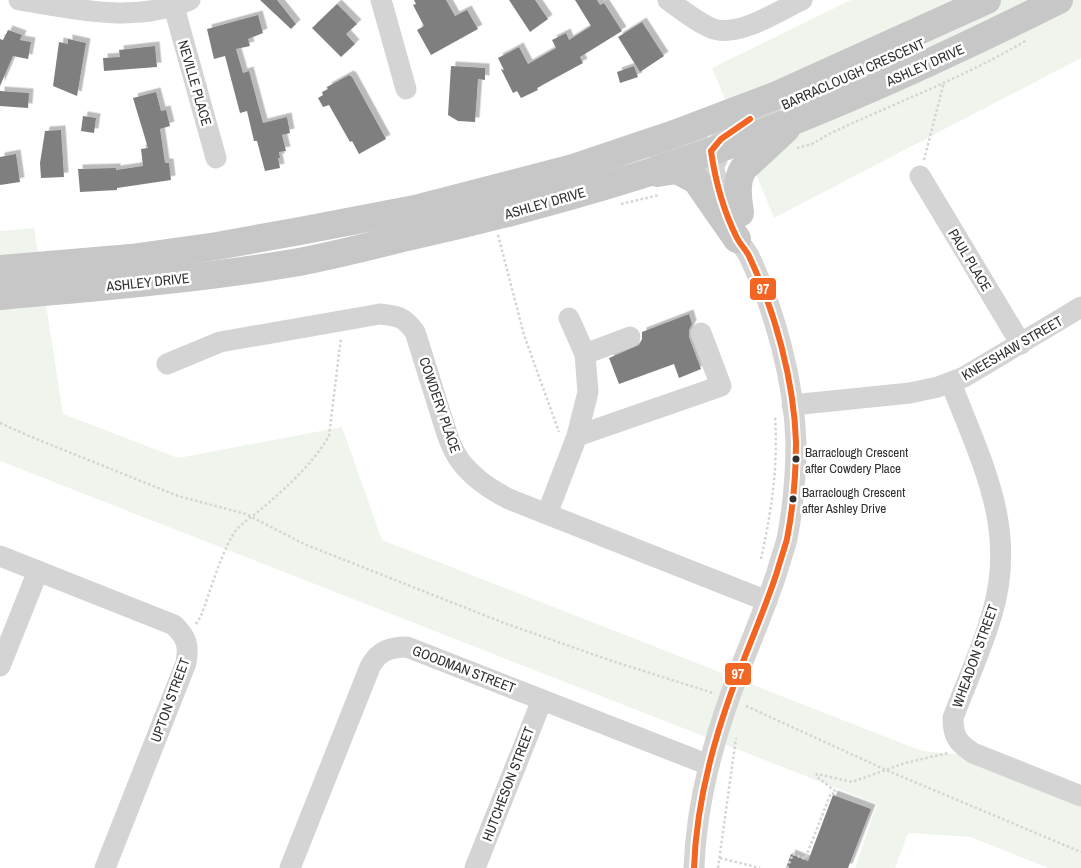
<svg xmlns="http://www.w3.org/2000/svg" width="1081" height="868" font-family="'Archivo Narrow',sans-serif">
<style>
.green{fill:#eff5ec}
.building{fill:#7f7f7f;filter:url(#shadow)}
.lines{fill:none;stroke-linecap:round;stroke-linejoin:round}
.path{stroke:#d4d4d4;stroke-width:2.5;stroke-dasharray:2.5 2.5;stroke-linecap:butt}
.minor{stroke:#d4d4d4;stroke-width:21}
.major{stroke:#c7c7c7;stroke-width:28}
.bus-1-casing{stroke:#fff;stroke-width:10}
.bus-1{stroke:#f26522;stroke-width:6}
.bus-dot{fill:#2f2f2f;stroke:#fff;stroke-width:2}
.labels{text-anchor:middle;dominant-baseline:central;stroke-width:5;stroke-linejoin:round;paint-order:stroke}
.bus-label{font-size:13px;fill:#2f2f2f;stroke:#fff;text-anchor:start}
.street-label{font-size:14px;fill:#2f2f2f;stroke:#fff}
.line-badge{stroke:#fff;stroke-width:2}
.badge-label{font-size:14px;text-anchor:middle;font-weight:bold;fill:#fff}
</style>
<defs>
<filter id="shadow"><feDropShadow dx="4.5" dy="-4.5" stdDeviation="0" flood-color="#0004"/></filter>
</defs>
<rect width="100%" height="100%" fill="#fff"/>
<g class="green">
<path d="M851,0h230v58l-307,160 -62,-150z"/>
<path d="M34,228l29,186 115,44 164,-31 40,113 540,211 41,4 118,41v72h-33l-77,-31 -63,-4 -13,35h-40l22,-64 -877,-343v-230z"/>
</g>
<g class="building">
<path d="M260,0h17l19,24 -5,5z"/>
<path d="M414,0h32l9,16 12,-6 11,19 -47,26 -14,-25 7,-4 -11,-21 3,-1z"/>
<path d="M509,0h26l13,19 -18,13z"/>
<path d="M575,0h22l3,5 4,-2 18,28 -42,26 3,6 -46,25 1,2 -17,8 -4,-7 -4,2 -12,-24 3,1 -6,-12 21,-11 9,17 28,-16 -4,-8 14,-7 3,7 22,-14z"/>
<path d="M337,4l20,20 -11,10 9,10 -14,13 -29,-29z"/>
<path d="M258,15l5,18 -15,6 2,7 -14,3 7,24 6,-2 14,52 24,-6 3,16 -8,2 4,16 -7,1 1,6h-2l2,10 -15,3 -8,-30h-3l-7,-30 -7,2 -15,-57 -11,3 -7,-30z"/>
<path d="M642,22l22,34 -24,16 -22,-35z"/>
<path d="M8,30l14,5 -2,5 11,2 -3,17 -15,-3 -13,30v-47l3,1z"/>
<path d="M68,39l18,4 -9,53 -24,-10 6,-44 9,2z"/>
<path d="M155,46l2,21 -53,4 -1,-13 17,-1 -1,-7z"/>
<path d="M451,66l34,2v12l-7,-1 -3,43 -17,-1 -10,-6z"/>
<path d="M634,66l4,11 -18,6 -3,-11z"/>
<path d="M349,75l3,2 34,62 -27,15 -7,-13 -2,1 -21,-37 -6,2 -5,-9 5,-3 -1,-3 6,-3 -1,-2z"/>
<path d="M0,91l29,2 -1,15 -28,-2z"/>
<path d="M156,92l5,19 5,-1 4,16 -10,3 5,34h4l2,17 -54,8v2l-37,2 -2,-23 38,-1v2l27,-4 -2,-17 7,-1 -15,-50z"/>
<path d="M83,116l13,2 -2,15 -13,-2z"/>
<path d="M61,130l3,47 -23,1 -1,-15 5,-32z"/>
<path d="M16,154l4,28 -20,3v-28z"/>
<path d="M689,314l3,10 -3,6v7l12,32 -22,9 -5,-14 -55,20 -10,-26 30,-13 3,-6v-7z"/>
<path d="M833,795l38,14 -23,59h-62l5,-14 17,7z"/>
</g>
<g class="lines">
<g class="path">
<path d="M797,148l15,-4 17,-10c66,-31 136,-57 198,-94"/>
<path d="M924,160l20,-78"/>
<path d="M621,204l38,-9"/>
<path d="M498,235l26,100 35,97"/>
<path d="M0,423l29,13 149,60 68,18 58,30 200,79 108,38 101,32"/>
<path d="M761,559c11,-51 17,-90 14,-143"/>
<path d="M196,624l5,-8c8,-21 23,-73 37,-88 8,-8 18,-14 27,-22 23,-20 49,-44 64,-70l12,-99"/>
<path d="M746,706l140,64 195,82"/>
<path d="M720,858l40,10"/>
<path d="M718,868l18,-130"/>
<path d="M787,868l6,-14 12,5 26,-66 3,1 1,-3 -19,-15 1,-2 35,8 53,-19 43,-10"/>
</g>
<g class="minor">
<path d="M19,0c57,9 116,24 171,0"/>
<path d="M381,0l25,89"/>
<path d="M668,0c13,9 27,21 43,28 26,11 67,-17 91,-28"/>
<path d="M174,7l42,151"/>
<path d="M659,152l38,-10 14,9 6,9"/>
<path d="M920,176l101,168"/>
<path d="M585,354l45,-17"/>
<path d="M167,364l53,-22 160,-28c19,2 24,3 35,18 8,24 15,49 23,73 6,19 11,41 23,57 13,17 30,28 48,37l258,102"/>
<path d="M951,383c30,78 67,145 41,231 -10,35 -26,69 -39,104 0,19 5,25 20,35l108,43"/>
<path d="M792,405l118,-12 28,-6 26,-10 117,-70"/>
<path d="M577,436l144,-50 -20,-53"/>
<path d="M547,514l30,-78 11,-44 -3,-38 -16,-36"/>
<path d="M0,556l174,69c13,13 15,20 12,38l-81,205"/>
<path d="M0,666l38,-95"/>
<path d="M290,868l80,-201c8,-16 20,-20 37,-20l302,118"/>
<path d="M475,868l67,-168"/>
<path d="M694,868c2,-58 16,-115 35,-169 15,-43 34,-84 48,-127 3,-11 7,-22 10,-33 6,-31 9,-65 9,-97 -2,-61 -21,-131 -47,-186 -3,-6 -9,-12 -12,-18 -13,-26 -22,-59 -26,-87 17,-21 35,-30 59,-40"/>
</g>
<g class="major">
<path d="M657,173l20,-3 19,10 41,59"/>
<path d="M740,213c-2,-16 -5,-30 3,-44l43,-40"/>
<path d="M0,269l131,-11 86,-12 83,-15 115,-22 158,-41 101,-34 103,-39 210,-95"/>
<path d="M0,296c100,-9 200,-17 299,-34 36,-7 72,-16 108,-25 132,-29 263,-67 389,-117 90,-36 177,-77 263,-120"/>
</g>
<g class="bus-1-casing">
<path id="bus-1" d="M694,868c2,-58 16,-115 35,-169 15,-43 34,-84 48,-127 3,-11 7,-22 10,-33 6,-31 9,-65 9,-97 -2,-61 -21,-131 -47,-186 -3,-6 -9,-12 -12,-18 -13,-26 -22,-59 -26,-87l10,-12 29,-20"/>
</g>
<use href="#bus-1" class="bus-1"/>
</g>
<g class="bus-dot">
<circle cx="796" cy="459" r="4.5"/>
<circle cx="793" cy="499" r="4.5"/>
</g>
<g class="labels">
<g class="bus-label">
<text x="805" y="452">Barraclough Crescent<tspan x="805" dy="16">after Cowdery Place</tspan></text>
<text x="802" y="492">Barraclough Crescent<tspan x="802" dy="16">after Ashley Drive</tspan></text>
</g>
<g class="street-label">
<text transform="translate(925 65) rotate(-24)">ASHLEY DRIVE</text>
<text transform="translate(853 74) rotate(-24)">BARRACLOUGH CRESCENT</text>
<text transform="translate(195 83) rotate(74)">NEVILLE PLACE</text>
<text transform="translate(545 203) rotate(-16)">ASHLEY DRIVE</text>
<text transform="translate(970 260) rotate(59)">PAUL PLACE</text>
<text transform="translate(148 282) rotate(-6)">ASHLEY DRIVE</text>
<text transform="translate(1012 348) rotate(-30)">KNEESHAW STREET</text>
<text transform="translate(440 405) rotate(71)">COWDERY PLACE</text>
<text transform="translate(975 656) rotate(-70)">WHEADON STREET</text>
<text transform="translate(464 669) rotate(21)">GOODMAN STREET</text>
<text transform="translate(170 700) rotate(-70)">UPTON STREET</text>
<text transform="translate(508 784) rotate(-69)">HUTCHESON STREET</text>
</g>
</g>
<g class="line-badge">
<rect x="749" y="277" width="28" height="24" rx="5" fill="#f26522"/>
<rect x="724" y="662" width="28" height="24" rx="5" fill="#f26522"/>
</g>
<g class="badge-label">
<text x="763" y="294">97</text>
<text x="738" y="679">97</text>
</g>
</svg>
